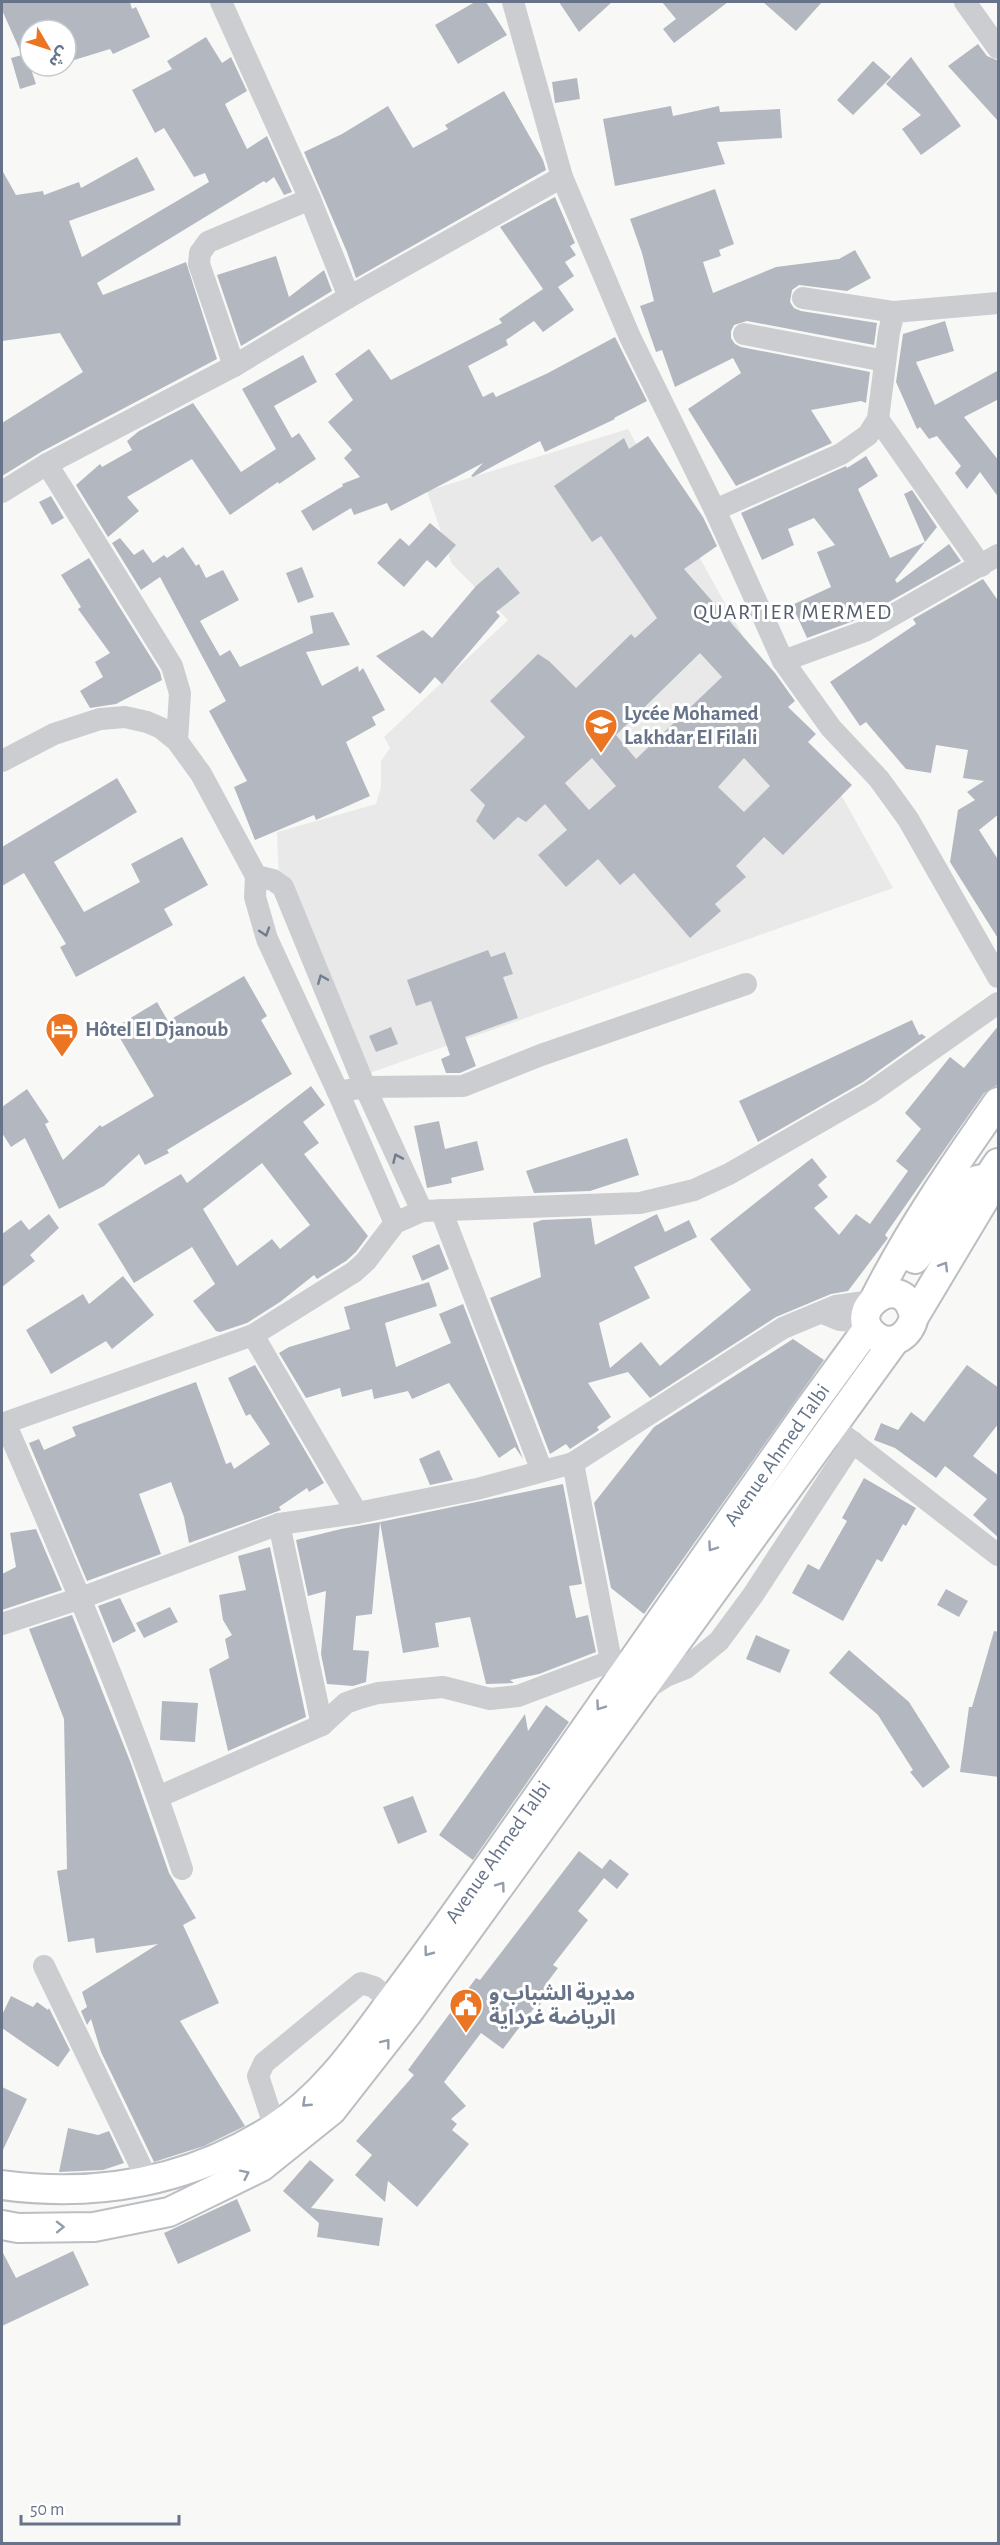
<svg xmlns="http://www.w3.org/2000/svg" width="1000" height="2545" font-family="'Alegreya Sans','Noto Sans Arabic',sans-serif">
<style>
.built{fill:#e9e9e9}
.building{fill:#b3b8c0;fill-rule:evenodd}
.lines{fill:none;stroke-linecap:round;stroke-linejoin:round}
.major-casing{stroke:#bbbec2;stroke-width:32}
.minor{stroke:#cbcdd1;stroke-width:22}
.major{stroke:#fff;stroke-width:28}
.oneway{stroke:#707c8f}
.oneway2{stroke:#949dac}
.labels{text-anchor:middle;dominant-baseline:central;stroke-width:6;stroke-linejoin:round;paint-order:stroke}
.poi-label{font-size:21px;font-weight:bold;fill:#667388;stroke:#fff;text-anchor:start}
.street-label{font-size:21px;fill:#667388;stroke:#fff}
.neighbourhood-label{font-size:22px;letter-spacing:1.5px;fill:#545e6d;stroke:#fff}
</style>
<rect width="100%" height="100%" fill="#f8f9f6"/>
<path class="built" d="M628,429l138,248 68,105 59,106 -543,192 -71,-198 -2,-50 99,-28 5,-17v-26l9,-13 -6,-11 124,-117 -56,-56 -25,-73z"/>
<g class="building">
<path d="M2,2h128l2,7 4,-2 14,30 -37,17 -3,-5 -39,12 -5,-17v-14h-36v36l6,18 -16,5 -9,-31 11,-3 -20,-45z"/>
<path d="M475,2h11l21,33 -49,29 -23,-39z"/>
<path d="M559,2h53l-33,30z"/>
<path d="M662,2h66l-54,41 -11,-14 13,-10z"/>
<path d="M763,2h59l-26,29z"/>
<path d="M206,37l16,26 9,-6 16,34 -22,13 22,45 20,-13 25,56 -8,3 -10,-18 -8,6 -2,-2 -167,102 6,12 83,-33 31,97 -176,93 -39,24v-53l81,-51 -23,-39 -58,8v-171l14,25 27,-4 1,4 35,-13 2,6 56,-31 18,33 -86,31 13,36 127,-75 -4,-9 -11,4 -30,-49 -9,5 -23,-43 40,-21 -5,-8z"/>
<path d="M978,44l9,12 12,5v61l-51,-56z"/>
<path d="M911,57l50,69 -40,29 -19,-26 19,-14 -35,-31z"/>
<path d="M873,61l18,16 -38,38 -16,-15z"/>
<path d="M577,78l3,21 -25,4 -3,-21z"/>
<path d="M504,91l39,69 3,10 -190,108 -9,-26 -43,-100 38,-18 46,-28 25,42 35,-19 -3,-4z"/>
<path d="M671,106l2,10 46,-10 1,6 60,-3 2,29 -65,4 8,22 -110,22 -12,-67z"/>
<path d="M715,189l19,55 -15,6 2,6 -18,6 10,31 63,-26 63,-8 16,-9 16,28 -24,13 -48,-6 -7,5 -2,12 4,6 7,3 76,12 -3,22 -127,-24 -13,4 -3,6v7l4,6 6,3 129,25 -4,31 -5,-2 -50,9 21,33 -96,43 -48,-77 53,-36 -8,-15 -58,29 -13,-37 -6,2 -16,-46 14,-5 -12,-48 -12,-34z"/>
<path d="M555,197l20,46 -5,3 6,9 -11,7 9,14 -16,11 16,23 -31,22 -9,-11 -28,19 2,5 -40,21 15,31 10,-5 3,5 52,-24 67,-36 32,64 -33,17 1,1 -70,33 -5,-11 -67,36 -2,-1 12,-13 -92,48 -4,-8 -33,12 -3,-7 -38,23 -12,-20 42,-25 -1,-2 18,-7 -16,-19 8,-8 -24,-28 25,-22 -18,-26 34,-25 22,31 111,-57 -3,-4 44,-30 -43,-62z"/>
<path d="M276,256l13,41 35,-27 8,21 -91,55 -24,-71z"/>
<path d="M945,321l9,30 -38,11 19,43 64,-35v29l-35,18 35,44v37l-19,-26 -13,17 -12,-16 6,-7 -24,-30 -8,3 -9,-12 -3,2 -21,-47 7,-48z"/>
<path d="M303,355l14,27 -43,24 18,32 7,-5 17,26 -37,25 -1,-2 -48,33 -38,-56 -65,38 12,14 -31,26 -32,-52 24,-21 2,3 30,-17 -5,-9 12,-10 54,-28 48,69 35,-23 -34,-60z"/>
<path d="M648,436l55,81 14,29 -33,23 91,104 20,28 -7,6 28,27 -8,8 44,43 -69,70 -19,-18 -28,29 10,11 -31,27 6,7 -31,27 -56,-65 -14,12 -22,-26 -32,28 -28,-32 29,-25 -22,-26 -19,18 -8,-5 -24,23 -18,-19 9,-16 -15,-15 55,-53 -35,-36 48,-47 11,7 27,27 55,-54 4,4 22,-20 -56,-82 -9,6 -38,-56 70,-48 5,11zM700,653l22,24 -86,82 -20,-24zM592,758l24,28 -27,24 -24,-27zM744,758l26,28 -26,26 -26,-25z"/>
<path d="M866,456l12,20 -20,13 32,69 35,-16 -21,-48 8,-4 25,37 -42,53 2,3 52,-39 12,17 -102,58 -52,19 -15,-33 39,-18 -14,-35 18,-7 -21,-27 -26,11 6,16 -32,15 -21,-47 105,-47 1,2z"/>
<path d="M51,496l13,22 -12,7 -13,-23z"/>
<path d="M430,523l26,22 -20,23 -9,-8 -23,27 -27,-24 23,-25 9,8z"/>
<path d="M120,538l14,17 9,-6 10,14 11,-8 3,3 16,-11 13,19 3,-2 7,14 17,-8 16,30 -39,21 20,35 10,-6 10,17 73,-34 -3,-17 23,-4 17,33 -44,7 16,34 36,-20 1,6 4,-4 22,42 -13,7 4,8 -30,17 24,54 -54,24 -2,-5 -59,25 -21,-53 13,-6 -38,-70 17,-10 -66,-124 -19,13 -29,-47z"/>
<path d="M89,558l71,114 2,8 -46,24 -26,4 -10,-17 23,-14 -8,-15 15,-9 -32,-44 3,-2 -20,-32z"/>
<path d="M302,567l12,30 -16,6 -12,-30z"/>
<path d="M498,567l22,26 -24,19 4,4 -58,68 -7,-7 -15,17 -44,-38 47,-26 9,8 44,-52z"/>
<path d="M983,579l16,23v212l-20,16 20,31v79l-49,-78 8,-52 17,-10 -8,-8 17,-11 -21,-3 5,-28 -32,-5 -5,28 -25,-4 -40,-47 -6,4 -30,-44 86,-58 -3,-5z"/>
<path d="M117,778l20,34 -83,50 30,50 56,-30 -9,-18 51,-27 26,48 -44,24 9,16 -97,52 -16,-30 6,-3 -42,-71 -22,13v-39z"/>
<path d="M488,950l3,7 14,-5 8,22 -10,3 15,41 -53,19 11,29 -16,7h-14l-5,-14 9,-4 -19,-54 -15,5 -9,-26z"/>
<path d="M244,976l23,40 -6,4 31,54 -125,76 2,3 -24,12 -6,-11 -35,32 -45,23 -34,-71 -14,9 -9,-14v-26l25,-18 22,33 -4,2 18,36 37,-35 2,2 52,-31 -40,-68 43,-26 11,19z"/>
<path d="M912,1020l7,15 3,-1 4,3 -63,45 -105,60 -19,-41z"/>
<path d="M999,1025v59l-15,9 -99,142 3,3 -40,53 -17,3 -55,23 -126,81 -22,-26 -40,11 23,34 -14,10 2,3 -29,19 -4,-5 -16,10 -60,-156 51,-21 -8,-54 9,-3 49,-2 4,27 62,-31 8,18 24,-12 8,17 -63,30 16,31 -51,25 11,45 31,-26 19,24 91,-76 -41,-51 102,-81 15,19 -9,8 10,12 -14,11 25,27 17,-21 14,10 38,-53 -12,-10 25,-32 -16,-16 45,-56 14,11z"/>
<path d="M391,1027l7,17 -22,8 -7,-16z"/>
<path d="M311,1086l14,19 -22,17 16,21 -15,11 64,82 -12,16 -10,9 -29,18 -3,-4 -34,27 -33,21 -27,9 -4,-1 -23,-30 22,-17 -23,-37 -58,36 -36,-59 83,-50 6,9zM262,1163l48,62 -30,24 -8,-10 -35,27 -34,-57z"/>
<path d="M439,1121l6,28 32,-8 7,29 -33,8 1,5 -25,5 -13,-62z"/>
<path d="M627,1138l12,37 -49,16 -56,2 -8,-22z"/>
<path d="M49,1214l10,14 -29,27 5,6 -33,26v-53l19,-14 8,10z"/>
<path d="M439,1244l10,25 -27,12 -10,-25z"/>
<path d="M123,1276l31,39 -42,34 -6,-8 -55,33 -25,-44 57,-36 6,10z"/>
<path d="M429,1282l8,24 -52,17 11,44 55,-24 -12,-29 24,-10 60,155 -8,-12 -16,11 -50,-75 -37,16 -4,-8 -34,8 -2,-10 -30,8 -2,-9 -34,10 -27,-45 10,-6 61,-18 -6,-22z"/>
<path d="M793,1339l31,21 -180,254 -33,-26 -17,-85 60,-76z"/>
<path d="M255,1365l69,118 -15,9 -2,-4 -28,19 2,3 -92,33 -5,-26 -13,-35 -32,12 22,60 -74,27 -58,-138 10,-4 5,11 32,-14 -4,-9 124,-45 30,82 5,-2 3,7 36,-25 -20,-30 -4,2 -18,-38z"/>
<path d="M967,1365l32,23v35l-26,33 26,20v62l-26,-23 14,-16 -42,-33 -9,12 -41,-30 -21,-8 7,-17 17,7 13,-18 13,10z"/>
<path d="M439,1450l14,30 -23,5 -11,-26z"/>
<path d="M864,1478l52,30 -10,18 -3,-2 -21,38 -5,-3 -34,62 -51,-28 16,-29 11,6 28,-49 -5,-3z"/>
<path d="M563,1484l19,100 -13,2 7,32 12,-3 8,37 -57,22 -29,6 4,3 -28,1 -16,-67 -35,6 4,24 -36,6 -23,-131z"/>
<path d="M380,1522l-8,92 -16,2 -3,34 16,1 -3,31 -13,4 -26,-2 -6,-30 5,-63 -18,5 -12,-56 45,-11z"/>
<path d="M36,1529l26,61 -60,20v-36l14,-7 -6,-34z"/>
<path d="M270,1547l36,170 -78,34 -19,-82 20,-11 -4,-19 7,-4 -9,-15 -4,-25 27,-5 -8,-34z"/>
<path d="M946,1589l22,12 -9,16 -22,-12z"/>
<path d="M120,1598l16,33 -23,12 -15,-37z"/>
<path d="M170,1607l8,15 -34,16 -8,-15z"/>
<path d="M72,1615l58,146 39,112 27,45 -13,7 36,78 -39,18 65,105 -41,20 -50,16 -53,-110 -10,-33 -4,6 -6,-14 6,-4 -5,-15 76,-48 -62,9 -2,-15 -26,4 -11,-71 10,-2 -3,-150 -35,-90z"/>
<path d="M994,1631l5,1v145l-39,-5 9,-65h3z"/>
<path d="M756,1635l34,15 -10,23 -34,-14z"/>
<path d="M849,1650l60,52 41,65 -27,21 -13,-16 3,-2 -35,-55 -49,-42z"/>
<path d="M162,1701l36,2 -3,39 -35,-2z"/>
<path d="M546,1705l23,17 -96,138 -34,-25 86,-121 3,17z"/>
<path d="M413,1796l14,36 -29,12 -15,-37z"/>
<path d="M579,1851l23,18 8,-10 19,15 -12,15 -13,-11 -26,33 10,9 -35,45 5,3 -12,16 6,4 -13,18 -2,-2 -34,45 -22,-16 -37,49 22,24 -15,13 6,5 -5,6 17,14 -52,63 -29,-26 -3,21 -30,-27 17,-20 -16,-14 58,-66 -6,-5 68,-92 4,2z"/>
<path d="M11,1996l22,11 4,-5 11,8 1,-2 21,42 -12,17 -56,-39v-13z"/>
<path d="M2,2087l25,12 -25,53z"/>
<path d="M68,2128l30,7 11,-4 15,32 -21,7 -44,2z"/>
<path d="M310,2160l24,20 -23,28 72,10 -4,28 -62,-9 2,-14 -36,-32z"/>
<path d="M237,2199l14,32 -73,33 -14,-31z"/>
<path d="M2,2251l14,27 57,-27 16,34 -87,41z"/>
</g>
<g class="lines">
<g class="major-casing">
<g id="major">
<path d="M915,1259l62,-79 11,-2"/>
<path d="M875,1298c35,-69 79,-133 123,-196"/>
<path d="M914,1317c-10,-53 -75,-4 -37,20 17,11 33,-3 37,-20l70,-117 4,-22 10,-15"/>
<path d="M2,2185c96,13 189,-4 272,-57 46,-29 80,-76 112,-120 37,-49 73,-99 108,-149 103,-149 208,-297 312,-446l62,-85"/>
<path d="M2,2225l16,3 76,-1 75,-15 92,-45 71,-57 75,-96 488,-674"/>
</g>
</g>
<g class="minor">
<path d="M221,2l89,197 39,98"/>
<path d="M513,2l49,175"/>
<path d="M965,2l33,46"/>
<path d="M803,298l91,14"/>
<path d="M744,334l141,27"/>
<path d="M234,366l-35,-102 1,-11 8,-11 102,-43"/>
<path d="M878,419l103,147"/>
<path d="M47,464l125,202 8,27 -3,48"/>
<path d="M2,492l45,-28 187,-98 115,-69 213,-120 68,160 85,173 68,151 48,67 48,51 29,40 90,158"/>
<path d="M715,510l126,-56 27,-19 10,-16 11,-87 5,-20 104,-9"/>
<path d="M783,661l82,-30 133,-76"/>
<path d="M2,761l52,-27 46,-15 25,-2 22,5 14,6 16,13 24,33 55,102 -1,21 12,42 71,153 57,131"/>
<path d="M256,876l17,4 10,7 82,200 57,124"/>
<path d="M338,1092l27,-5 98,-1 78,-31 205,-71"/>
<path d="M441,1210l101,261"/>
<path d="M823,1313l17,7 26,2"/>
<path d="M253,1335l104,178"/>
<path d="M5,1423c64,147 127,294 177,446"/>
<path d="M2,1424l251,-89 101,-63 12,-11 29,-38 27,-12 218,-8 54,-13 35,-16 141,-81 128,-90"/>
<path d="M842,1434l156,121"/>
<path d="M573,1463l38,198 9,10"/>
<path d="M279,1524l43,201"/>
<path d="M2,1624l79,-26 198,-74 78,-11 120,-24 96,-26 210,-135 53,-22 36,-5"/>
<path d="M646,1689l20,-13 20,-8 33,-27 34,-46 100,-153"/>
<path d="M158,1797l164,-72 24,-22 14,-5 18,-5 65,-6 47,12 28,-3 93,-35"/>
<path d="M44,1966l104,215"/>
<path d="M282,2139l-7,-11 -17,-52 6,-13 97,-80 13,4 30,25"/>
</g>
<use href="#major" class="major"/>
</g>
<defs><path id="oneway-chevron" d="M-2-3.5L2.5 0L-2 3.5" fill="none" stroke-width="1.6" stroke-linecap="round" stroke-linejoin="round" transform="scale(1.5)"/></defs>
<g class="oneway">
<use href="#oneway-chevron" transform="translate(265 932) rotate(72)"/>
<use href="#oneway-chevron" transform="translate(322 979) rotate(-112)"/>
<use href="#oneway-chevron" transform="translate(397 1158) rotate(-114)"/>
</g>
<g class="oneway2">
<use href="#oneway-chevron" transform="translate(944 1266) rotate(-59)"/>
<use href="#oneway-chevron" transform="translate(712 1547) rotate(125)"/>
<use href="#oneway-chevron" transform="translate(600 1706) rotate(125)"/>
<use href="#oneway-chevron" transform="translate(501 1886) rotate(-54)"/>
<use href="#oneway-chevron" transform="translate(428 1952) rotate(127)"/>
<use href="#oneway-chevron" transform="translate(386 2043) rotate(-52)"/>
<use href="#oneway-chevron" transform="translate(306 2103) rotate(137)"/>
<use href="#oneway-chevron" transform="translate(245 2174) rotate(-26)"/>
<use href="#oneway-chevron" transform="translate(60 2227) rotate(-1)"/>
</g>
<defs>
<g id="school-pin" transform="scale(1.725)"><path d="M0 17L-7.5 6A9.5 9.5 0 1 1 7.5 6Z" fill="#ec7523" stroke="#fff"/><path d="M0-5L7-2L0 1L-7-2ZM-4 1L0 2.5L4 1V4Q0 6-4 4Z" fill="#fff"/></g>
<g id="hotel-pin" transform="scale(1.725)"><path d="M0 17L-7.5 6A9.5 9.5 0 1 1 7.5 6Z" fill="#ec7523" stroke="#fff"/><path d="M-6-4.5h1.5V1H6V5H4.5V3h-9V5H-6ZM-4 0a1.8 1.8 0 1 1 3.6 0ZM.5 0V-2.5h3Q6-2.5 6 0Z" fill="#fff"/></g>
<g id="civic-pin" transform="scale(1.725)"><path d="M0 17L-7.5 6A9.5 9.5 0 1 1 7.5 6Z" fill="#ec7523" stroke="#fff"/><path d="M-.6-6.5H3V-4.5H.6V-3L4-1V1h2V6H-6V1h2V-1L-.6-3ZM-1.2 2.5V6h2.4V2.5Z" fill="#fff"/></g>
</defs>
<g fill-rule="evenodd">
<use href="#school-pin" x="601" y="725"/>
<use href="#hotel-pin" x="62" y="1029"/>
<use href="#civic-pin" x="466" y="2005"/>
</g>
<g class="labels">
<g class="poi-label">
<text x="624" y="713">Lycée Mohamed<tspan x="624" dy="24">Lakhdar El Filali</tspan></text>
<text x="85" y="1029">Hôtel El Djanoub</text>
<text x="489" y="1993">مديرية الشباب و<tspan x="489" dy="24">الرياضة غرداية</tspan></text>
</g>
<g class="street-label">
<text transform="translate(777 1455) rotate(-55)">Avenue Ahmed Talbi</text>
<text transform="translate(498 1852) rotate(-55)">Avenue Ahmed Talbi</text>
</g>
<g class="neighbourhood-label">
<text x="793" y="612">QUARTIER MERMED</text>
</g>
</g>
<rect width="1000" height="2545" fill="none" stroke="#667388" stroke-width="6"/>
<g transform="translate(48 48) rotate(129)"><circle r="28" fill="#ffffff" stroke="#c2c7cf" stroke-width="1.5"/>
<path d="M0-4.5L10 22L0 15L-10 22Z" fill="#ec7523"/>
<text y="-9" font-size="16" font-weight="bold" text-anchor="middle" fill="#667388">ش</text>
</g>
<path d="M21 2515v9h158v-9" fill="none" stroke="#667388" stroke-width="3"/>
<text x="30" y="2515" font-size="18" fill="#667388" stroke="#ffffff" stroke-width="4.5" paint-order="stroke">50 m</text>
</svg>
